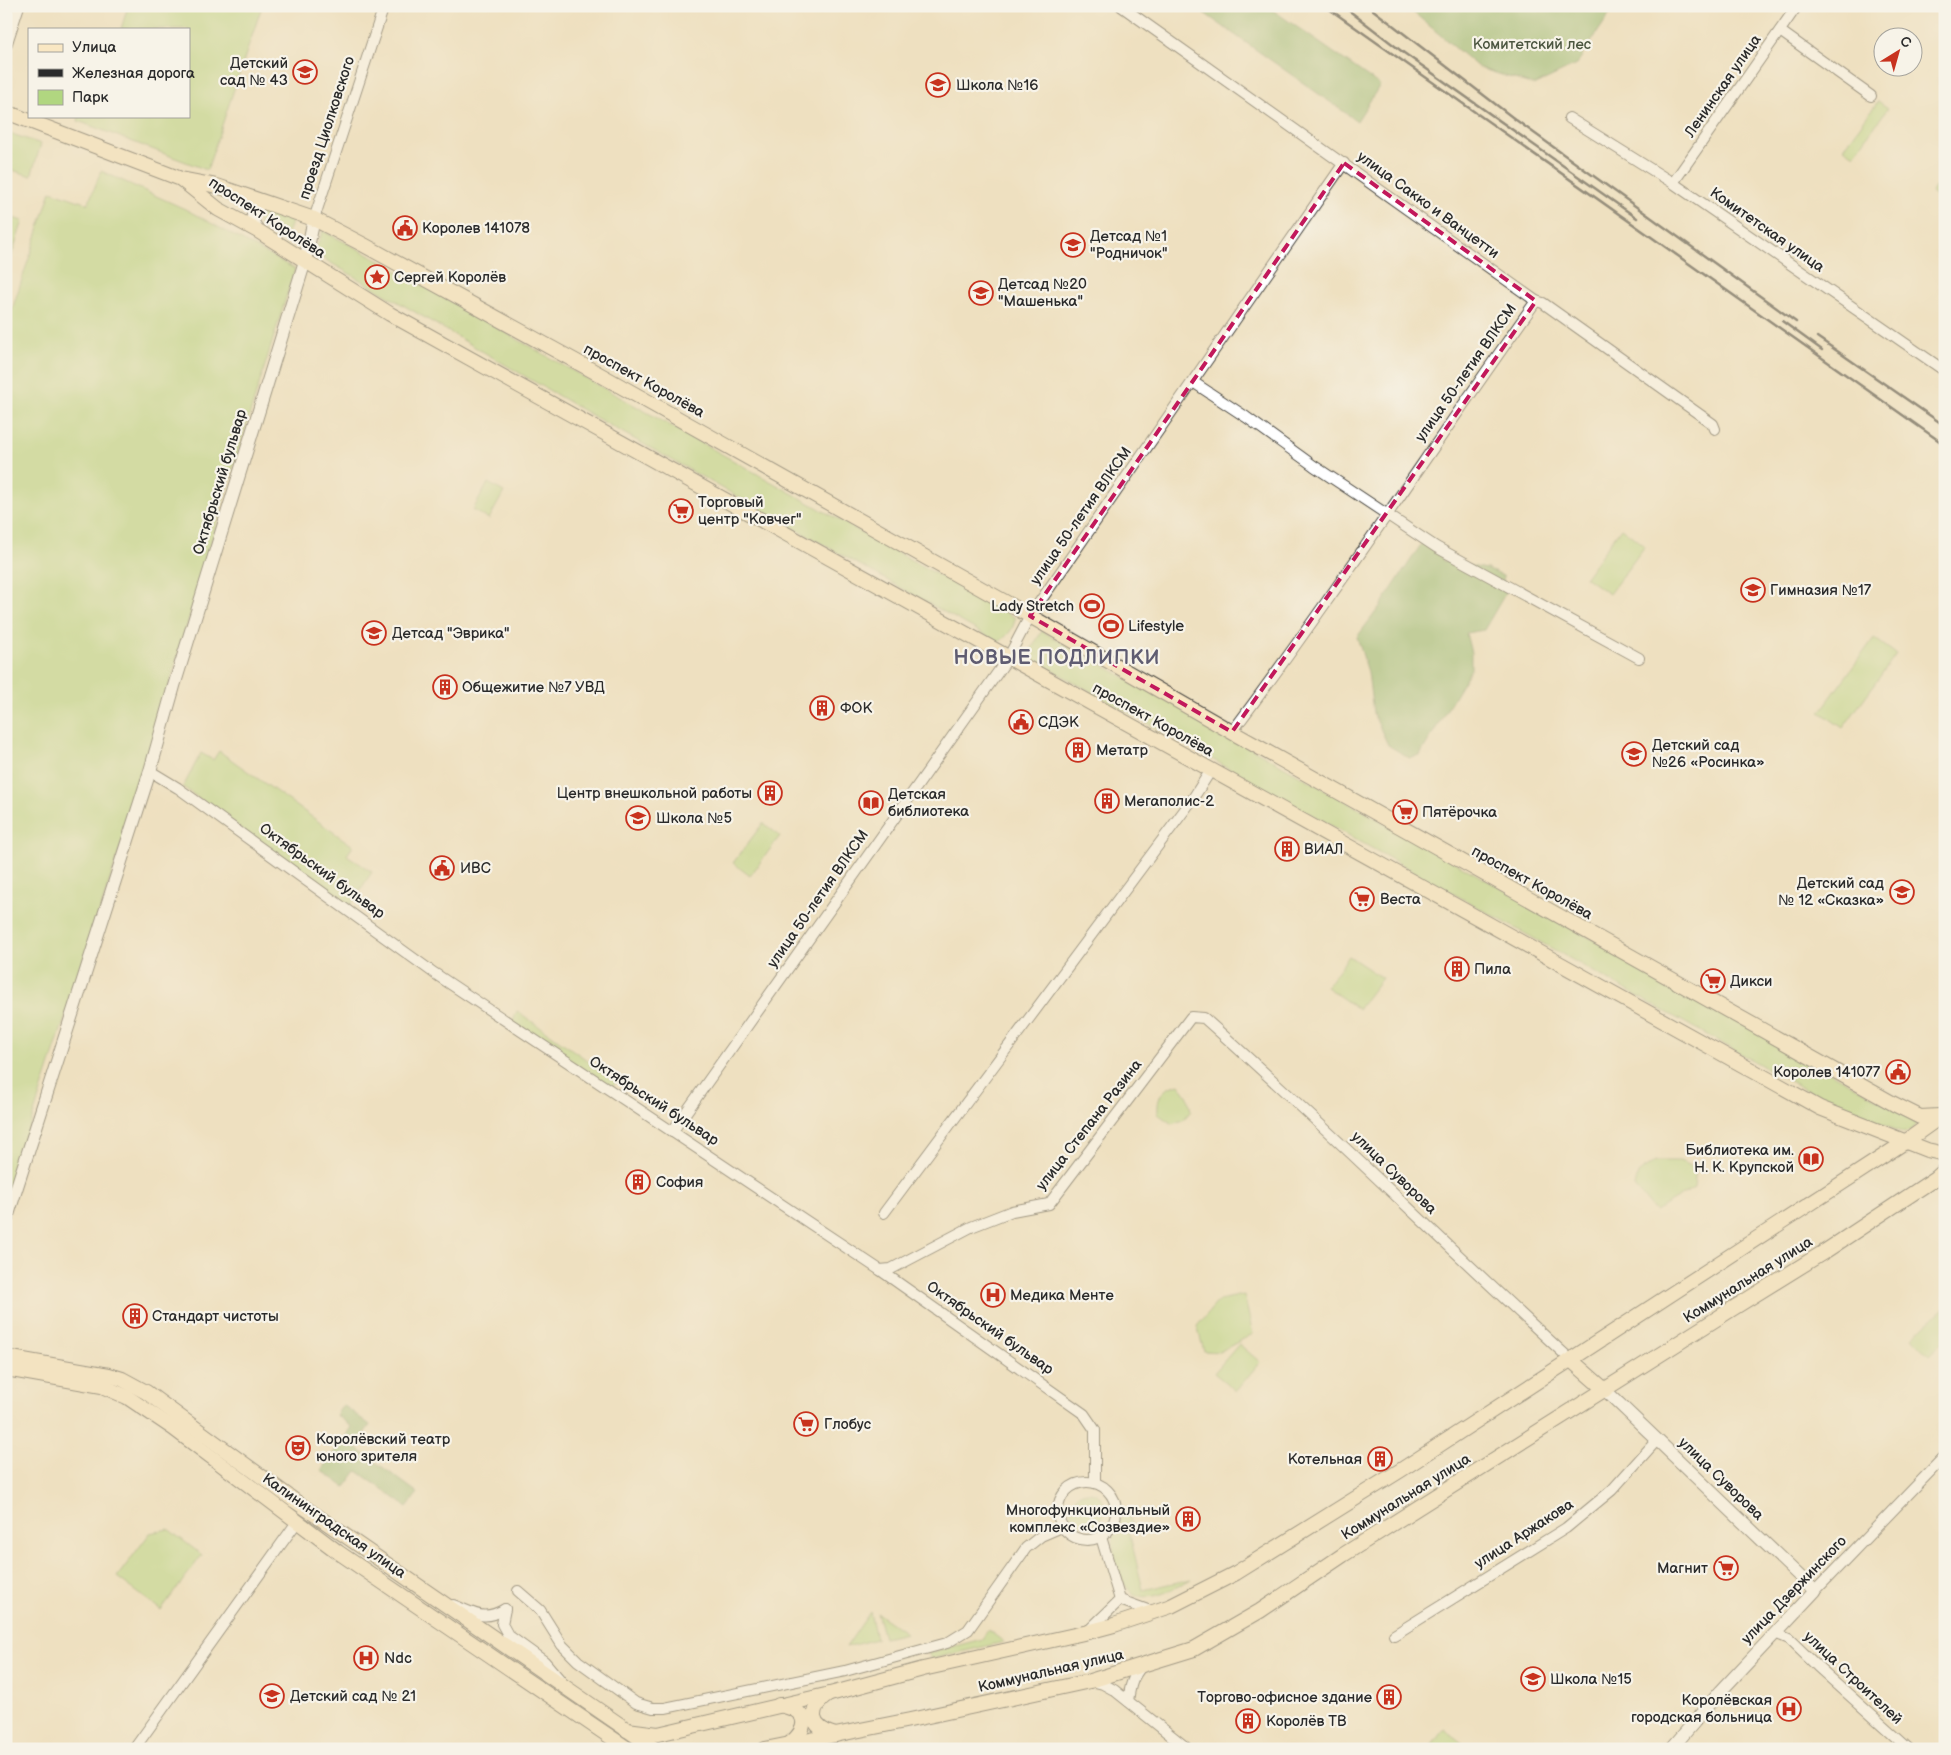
<svg xmlns="http://www.w3.org/2000/svg" width="1951" height="1755" font-family="'Balsamiq Sans',sans-serif">
<style>
.green{fill:#b1d680;stroke:#6e8056}
.forest{fill:#8cb76e;stroke:#5c714c}
.lines{fill:none;stroke-linecap:round;stroke-linejoin:round}
.minor-casing{stroke:#484641;stroke-width:12}
.tertiary-casing{stroke:#484641;stroke-width:14}
.secondary-casing{stroke:#484641;stroke-width:16}
.minor{stroke:#fff;stroke-width:10}
.tertiary{stroke:#fff;stroke-width:12}
.secondary{stroke:#f9e7c3;stroke-width:14}
.rail{stroke:#2b2b2b;stroke-width:2.5}
.marked{fill:none;stroke:#c2185b;stroke-width:4;stroke-dasharray:10 6;stroke-linejoin:round}
.labels{text-anchor:middle;dominant-baseline:central;stroke-width:4.5;stroke-linejoin:round;paint-order:stroke}
.park-label{font-size:15px;fill:#4c5640;stroke:#f7f3e8}
.poi-label{font-size:15px;fill:#2b2b2b;stroke:#f7f3e8;text-anchor:start}
.street-label{font-size:15px;fill:#2b2b2b;stroke:#f7f3e8}
.district-label{font-size:20px;font-weight:bold;letter-spacing:1px;fill:#5f5c71;stroke:#f7f3e8}
</style>
<rect width="100%" height="100%" fill="#f7f3e8"/>
<filter id="ink" filterUnits="userSpaceOnUse"><feTurbulence type="fractalNoise" baseFrequency=".02" numOctaves="2"/><feDisplacementMap in="SourceGraphic" scale="10" xChannelSelector="R" yChannelSelector="G"/><feConvolveMatrix kernelMatrix="1 2 1 2 8 2 1 2 1" color-interpolation-filters="sRGB"/></filter>
<filter id="wash" filterUnits="userSpaceOnUse"><feTurbulence type="fractalNoise" baseFrequency=".0096" numOctaves="4" result="noise"/><feDisplacementMap in="SourceGraphic" scale="20" xChannelSelector="R" yChannelSelector="G"/><feGaussianBlur stdDeviation="1.12" result="paint"/><feColorMatrix in="noise" values="0 0 0 0 0 0 0 0 0 0 0 0 0 0 0 0 0 1.4 0 .05"/><feComposite in="paint" operator="in"/></filter>
<g filter="url(#wash)">
<rect width="100%" height="100%" fill="#eee0c0"/>
<g class="green">
<path d="M128,6h134l-55,164 -129,-49 1,-5h110v-87h-68z"/>
<path d="M1878,101l10,7 -34,47 -10,-7z"/>
<path d="M6,132l35,12 -10,32 -25,-8z"/>
<path d="M101,171l84,38 110,60 -65,209 -97,331 -127,390v-871l45,-137 37,13z"/>
<path d="M1945,174v30l-14,-11z"/>
<path d="M269,209l22,9c2,10 -3,15 -13,18l-19,-11 -2,-9 5,-5z"/>
<path d="M6,216l17,5 -17,51z"/>
<path d="M323,231l39,20 211,120 442,247c-1,11 -8,19 -17,24l-405,-226 -279,-163z"/>
<path d="M488,483l16,9 -15,27 -16,-9z"/>
<path d="M1621,528l24,18 -36,48 -24,-17z"/>
<path d="M1042,631l869,487 5,6 -5,6 -7,3 -73,-29 -804,-448z"/>
<path d="M1874,638l22,16 -53,74 -23,-16z"/>
<path d="M219,751l134,95 -6,9 25,17 -23,35 -166,-120 18,-34 12,7z"/>
<path d="M763,823l17,13 -30,40 -17,-13z"/>
<path d="M1349,956l33,22 -24,31 -32,-22z"/>
<path d="M517,1011l100,70 -6,8 -99,-66z"/>
<path d="M1179,1084l9,13 3,14 -8,9 -11,4 -14,-10c-1,-18 3,-25 21,-30z"/>
<path d="M1655,1161h25l16,8 -2,19 -39,23 -20,-24 3,-13z"/>
<path d="M1244,1295l9,39 -34,18 -15,-1 -7,-25 22,-26z"/>
<path d="M1944,1308l1,32 -16,15 -17,-18z"/>
<path d="M1239,1344l21,18 -24,29 -22,-18z"/>
<circle cx="1088" cy="1509" r="17"/>
<path d="M1126,1512l4,3 2,10 -4,2 15,63 48,-11c-15,8 -33,21 -51,17 -18,-3 -25,-32 -27,-48 -1,-11 5,-28 13,-36z"/>
<path d="M168,1529l34,26 -41,55 -44,-33 33,-44z"/>
<path d="M870,1612l6,27 -30,8z"/>
<path d="M877,1613l29,20 -22,5z"/>
<path d="M988,1630l16,12 -73,17 -3,-6 54,-14z"/>
<path d="M1444,1729l26,20h-41z"/>
</g>
<g class="forest">
<path d="M1194,6h73l113,79 -23,36z"/>
<path d="M1406,6h209l-39,59 -42,20 -55,-17z"/>
<path d="M1422,543l17,3 4,15 44,8 16,7 2,18 -21,36 -18,3 5,20v16l-51,86 -11,3 -21,-13 -15,-32 -5,-41 -11,-35 24,-32z"/>
<path d="M343,1405l27,20 -15,22 63,46 -11,14 -50,-36 -12,16 -24,-17 31,-43 -16,-12z"/>
</g>
</g>
<g filter="url(#ink)">
<g class="lines">
<g class="minor-casing">
<g id="minor">
<path d="M1121,6l415,295 7,2 170,121 2,5"/>
<path d="M1780,31l91,65"/>
<path d="M6,46l13,-40"/>
<path d="M1569,118l104,65 272,188"/>
<path d="M1673,183l124,-177"/>
<path d="M314,219l70,-213"/>
<path d="M1193,382l53,35 68,49 122,81 203,111"/>
<path d="M1232,732c105,-140 202,-288 304,-431"/>
<path d="M150,771l28,17 256,185 446,297 204,144 11,16v53"/>
<path d="M672,1132l336,-474 22,-42 314,-453"/>
<path d="M884,1213l308,-413 19,-30"/>
<path d="M880,1270l11,-1 80,-42 41,-16 37,-7 142,-187 13,1c125,111 243,229 367,342"/>
<circle cx="1087" cy="1511" r="29"/>
<path d="M1101,1537l19,63 33,12"/>
<path d="M518,1591l22,19 22,35 16,16 58,42 17,5h12l180,-37 102,-28 21,-13 58,-82 15,-12 21,-9"/>
<path d="M1815,1591l130,-135"/>
<path d="M453,1605c22,8 30,17 52,4"/>
<path d="M505,1609l-3,15 6,11 36,26 17,20"/>
<path d="M1089,1630l31,-30"/>
<path d="M1775,1633l14,6 28,27 92,83"/>
<path d="M1394,1635l172,-107 46,-38 45,-50"/>
<path d="M1091,1681l12,3 11,6 74,59"/>
<path d="M1128,1701c2,-14 4,-24 14,-35"/>
<path d="M134,1749l163,-227"/>
</g>
</g>
<g class="tertiary-casing">
<g id="tertiary">
<path d="M258,231l-6,-11 2,-9 8,-10"/>
<path d="M6,1221l144,-450 24,-85 131,-425 9,-42"/>
<path d="M1605,1390l210,201 -94,100 -50,58"/>
</g>
</g>
<g class="secondary-casing">
<g id="secondary">
<path d="M6,112l175,67 36,7 97,33 50,26 233,128 433,243 207,119 657,369 26,13 20,-1"/>
<path d="M182,180l36,29 40,22 132,83 1430,794 107,42 18,4"/>
<path d="M6,1357l103,18 13,4 24,13 149,109 360,248"/>
<path d="M1571,1360l34,30"/>
<path d="M6,1369l96,17 25,11 46,31 165,124 290,197"/>
<path d="M829,1694c-22,15 -20,33 6,41"/>
<path d="M779,1705c30,5 31,23 9,40"/>
<path d="M627,1730l31,4 172,-40 93,-25 165,-37 26,-7 57,-19 65,-33 165,-103 504,-328 35,-25"/>
<path d="M765,1749l145,-29 180,-39 104,-32 66,-38 83,-56 389,-246 92,-57 112,-74 9,-8"/>
</g>
</g>
<use href="#minor" class="minor"/>
<use href="#tertiary" class="tertiary"/>
<use href="#secondary" class="secondary"/>
<g class="rail">
<path d="M1325,6l620,439"/>
<path d="M1343,6l61,47 233,165"/>
<path d="M1368,6l148,114 280,202"/>
<path d="M1782,321l40,29"/>
<path d="M1817,337l128,89"/>
</g>
</g>
</g>
<path d="M0 0H1951V1755H0ZM1344,163l192,138 -304,431 -202,-116z" fill="#eee0c0" fill-opacity=".55" fill-rule="evenodd"/>
<path class="marked" d="M1344,163l192,138 -304,431 -202,-116z"/>
<defs>
<g id="school-ring" transform="scale(1.25)"><circle r="9.5" fill="#f7f3e8" stroke="#c8321e" stroke-width="1.5"/><path d="M0-5L7-2L0 1L-7-2ZM-4 1L0 2.5L4 1V4Q0 6-4 4Z" fill="#c8321e"/></g>
<g id="civic-ring" transform="scale(1.25)"><circle r="9.5" fill="#f7f3e8" stroke="#c8321e" stroke-width="1.5"/><path d="M-.6-6.5H3V-4.5H.6V-3L4-1V1h2V6H-6V1h2V-1L-.6-3ZM-1.2 2.5V6h2.4V2.5Z" fill="#c8321e"/></g>
<g id="sight-ring" transform="scale(1.25)"><circle r="9.5" fill="#f7f3e8" stroke="#c8321e" stroke-width="1.5"/><path d="M0-6L1.8-2.2L6-1.7L2.9 1.2L3.7 5.4L0 3.3L-3.7 5.4L-2.9 1.2L-6-1.7L-1.8-2.2Z" fill="#c8321e"/></g>
<g id="supermarket-ring" transform="scale(1.25)"><circle r="9.5" fill="#f7f3e8" stroke="#c8321e" stroke-width="1.5"/><path d="M-6-5.5h2.5l.6 2H6L4.5 2H-2.5L-4.4-4H-6ZM-1.5 3.2a1.3 1.3 0 1 0 .1 0ZM3 3.2a1.3 1.3 0 1 0 .1 0Z" fill="#c8321e"/></g>
<g id="stadium-ring" transform="scale(1.25)"><circle r="9.5" fill="#f7f3e8" stroke="#c8321e" stroke-width="1.5"/><path d="M0-5a6.5 5 0 1 0 0 10a6.5 5 0 1 0 0-10ZM-3.5-1.8h7v3.6h-7Z" fill="#c8321e"/></g>
<g id="building-ring" transform="scale(1.25)"><circle r="9.5" fill="#f7f3e8" stroke="#c8321e" stroke-width="1.5"/><path d="M-4-6H4V6H1V3H-1V6H-4ZM-2.5-4.3h1.7v1.8h-1.7ZM.8-4.3h1.7v1.8H.8ZM-2.5-1h1.7V.8h-1.7ZM.8-1h1.7V.8H.8Z" fill="#c8321e"/></g>
<g id="library-ring" transform="scale(1.25)"><circle r="9.5" fill="#f7f3e8" stroke="#c8321e" stroke-width="1.5"/><path d="M-6-4Q-3-5.5-.7-3.5V5Q-3 3-6 4ZM6-4Q3-5.5 .7-3.5V5Q3 3 6 4Z" fill="#c8321e"/></g>
<g id="hospital-ring" transform="scale(1.25)"><circle r="9.5" fill="#f7f3e8" stroke="#c8321e" stroke-width="1.5"/><path d="M-5-5h3v3.5h4V-5h3V5h-3V1.5h-4V5h-3Z" fill="#c8321e"/></g>
<g id="theatre-ring" transform="scale(1.25)"><circle r="9.5" fill="#f7f3e8" stroke="#c8321e" stroke-width="1.5"/><path d="M-5-5.5Q0-4 5-5.5V0Q5 5 0 6Q-5 5-5 0ZM-3.3-2.5H-1v1.5H-3.3ZM1-2.5H3.3v1.5H1ZM-2.8 1Q0 5.5 2.8 1Z" fill="#c8321e"/></g>
</defs>
<g fill-rule="evenodd">
<use href="#school-ring" x="305" y="72"/>
<use href="#school-ring" x="938" y="85"/>
<use href="#civic-ring" x="405" y="228"/>
<use href="#school-ring" x="1073" y="245"/>
<use href="#sight-ring" x="377" y="277"/>
<use href="#school-ring" x="981" y="293"/>
<use href="#supermarket-ring" x="681" y="511"/>
<use href="#school-ring" x="1753" y="590"/>
<use href="#stadium-ring" x="1092" y="606"/>
<use href="#stadium-ring" x="1111" y="626"/>
<use href="#school-ring" x="374" y="633"/>
<use href="#building-ring" x="445" y="687"/>
<use href="#building-ring" x="822" y="708"/>
<use href="#civic-ring" x="1021" y="722"/>
<use href="#building-ring" x="1078" y="750"/>
<use href="#school-ring" x="1634" y="754"/>
<use href="#building-ring" x="770" y="793"/>
<use href="#building-ring" x="1107" y="801"/>
<use href="#library-ring" x="871" y="803"/>
<use href="#supermarket-ring" x="1405" y="812"/>
<use href="#school-ring" x="638" y="818"/>
<use href="#building-ring" x="1287" y="849"/>
<use href="#civic-ring" x="442" y="868"/>
<use href="#school-ring" x="1902" y="892"/>
<use href="#supermarket-ring" x="1362" y="899"/>
<use href="#building-ring" x="1457" y="969"/>
<use href="#supermarket-ring" x="1713" y="981"/>
<use href="#civic-ring" x="1898" y="1072"/>
<use href="#library-ring" x="1811" y="1159"/>
<use href="#building-ring" x="638" y="1182"/>
<use href="#hospital-ring" x="993" y="1295"/>
<use href="#building-ring" x="135" y="1316"/>
<use href="#supermarket-ring" x="806" y="1424"/>
<use href="#theatre-ring" x="298" y="1448"/>
<use href="#building-ring" x="1380" y="1459"/>
<use href="#building-ring" x="1188" y="1519"/>
<use href="#supermarket-ring" x="1726" y="1568"/>
<use href="#hospital-ring" x="366" y="1658"/>
<use href="#school-ring" x="1533" y="1679"/>
<use href="#school-ring" x="272" y="1696"/>
<use href="#building-ring" x="1389" y="1697"/>
<use href="#hospital-ring" x="1789" y="1709"/>
<use href="#building-ring" x="1248" y="1721"/>
</g>
<g class="labels">
<g class="park-label">
<text x="1532" y="44">Комитетский лес</text>
</g>
<g class="poi-label">
<text x="288" y="63" text-anchor="end">Детский<tspan x="288" dy="17">сад № 43</tspan></text>
<text x="956" y="85">Школа №16</text>
<text x="422" y="228">Королев 141078</text>
<text x="1090" y="236">Детсад №1<tspan x="1090" dy="17">"Родничок"</tspan></text>
<text x="394" y="277">Сергей Королёв</text>
<text x="998" y="284">Детсад №20<tspan x="998" dy="17">"Машенька"</tspan></text>
<text x="698" y="502">Торговый<tspan x="698" dy="17">центр "Ковчег"</tspan></text>
<text x="1770" y="590">Гимназия №17</text>
<text x="1074" y="606" text-anchor="end">Lady Stretch</text>
<text x="1128" y="626">Lifestyle</text>
<text x="392" y="633">Детсад "Эврика"</text>
<text x="462" y="687">Общежитие №7 УВД</text>
<text x="840" y="708">ФОК</text>
<text x="1038" y="722">СДЭК</text>
<text x="1652" y="745">Детский сад<tspan x="1652" dy="17">№26 «Росинка»</tspan></text>
<text x="1096" y="750">Метатр</text>
<text x="752" y="793" text-anchor="end">Центр внешкольной работы</text>
<text x="888" y="794">Детская<tspan x="888" dy="17">библиотека</tspan></text>
<text x="1124" y="801">Мегаполис-2</text>
<text x="1422" y="812">Пятёрочка</text>
<text x="656" y="818">Школа №5</text>
<text x="1304" y="849">ВИАЛ</text>
<text x="460" y="868">ИВС</text>
<text x="1884" y="883" text-anchor="end">Детский сад<tspan x="1884" dy="17">№ 12 «Сказка»</tspan></text>
<text x="1380" y="899">Веста</text>
<text x="1474" y="969">Пила</text>
<text x="1730" y="981">Дикси</text>
<text x="1880" y="1072" text-anchor="end">Королев 141077</text>
<text x="1794" y="1150" text-anchor="end">Библиотека им.<tspan x="1794" dy="17">Н. К. Крупской</tspan></text>
<text x="656" y="1182">София</text>
<text x="1010" y="1295">Медика Менте</text>
<text x="152" y="1316">Стандарт чистоты</text>
<text x="824" y="1424">Глобус</text>
<text x="316" y="1439">Королёвский театр<tspan x="316" dy="17">юного зрителя</tspan></text>
<text x="1362" y="1459" text-anchor="end">Котельная</text>
<text x="1170" y="1510" text-anchor="end">Многофункциональный<tspan x="1170" dy="17">комплекс «Созвездие»</tspan></text>
<text x="1708" y="1568" text-anchor="end">Магнит</text>
<text x="384" y="1658">Ndc</text>
<text x="1550" y="1679">Школа №15</text>
<text x="290" y="1696">Детский сад № 21</text>
<text x="1372" y="1697" text-anchor="end">Торгово-офисное здание</text>
<text x="1772" y="1700" text-anchor="end">Королёвская<tspan x="1772" dy="17">городская больница</tspan></text>
<text x="1266" y="1721">Королёв ТВ</text>
</g>
<g class="street-label">
<text transform="translate(1723 86) rotate(-55)">Ленинская улица</text>
<text transform="translate(327 128) rotate(-72)">проезд Циолковского</text>
<text transform="translate(1428 205) rotate(36)">улица Сакко и Ванцетти</text>
<text transform="translate(267 218) rotate(33)">проспект Королёва</text>
<text transform="translate(1767 230) rotate(35)">Комитетская улица</text>
<text transform="translate(1466 373) rotate(-55)">улица 50-летия ВЛКСМ</text>
<text transform="translate(644 381) rotate(29)">проспект Королёва</text>
<text transform="translate(220 482) rotate(-73)">Октябрьский бульвар</text>
<text transform="translate(1081 516) rotate(-55)">улица 50-летия ВЛКСМ</text>
<text transform="translate(1153 720) rotate(29)">проспект Королёва</text>
<text transform="translate(322 871) rotate(36)">Октябрьский бульвар</text>
<text transform="translate(1532 883) rotate(29)">проспект Королёва</text>
<text transform="translate(818 899) rotate(-55)">улица 50-летия ВЛКСМ</text>
<text transform="translate(654 1101) rotate(33)">Октябрьский бульвар</text>
<text transform="translate(1089 1125) rotate(-52)">улица Степана Разина</text>
<text transform="translate(1394 1173) rotate(44)">улица Суворова</text>
<text transform="translate(1748 1280) rotate(-32)">Коммунальная улица</text>
<text transform="translate(990 1328) rotate(35)">Октябрьский бульвар</text>
<text transform="translate(1721 1479) rotate(44)">улица Суворова</text>
<text transform="translate(1406 1497) rotate(-32)">Коммунальная улица</text>
<text transform="translate(334 1526) rotate(35)">Калининградская улица</text>
<text transform="translate(1524 1534) rotate(-33)">улица Аржакова</text>
<text transform="translate(1794 1590) rotate(-46)">улица Дзержинского</text>
<text transform="translate(1051 1671) rotate(-13)">Коммунальная улица</text>
<text transform="translate(1853 1678) rotate(43)">улица Строителей</text>
</g>
<g class="district-label">
<text x="1057" y="658">НОВЫЕ ПОДЛИПКИ</text>
</g>
</g>
<rect width="1951" height="1755" fill="none" stroke="#f7f3e8" stroke-width="25"/>
<rect x="28" y="28" width="162" height="90" fill="#f7f3e8" stroke="#a5a39c"/>
<rect x="38" y="44" width="25" height="8" fill="#f9e7c3" stroke="#a5a39c"/>
<text x="72" y="52" font-size="15" fill="#2b2b2b">Улица</text>
<rect x="38" y="69" width="25" height="8" fill="#2b2b2b" stroke="#a5a39c"/>
<text x="72" y="78" font-size="15" fill="#2b2b2b">Железная дорога</text>
<rect x="38" y="90" width="25" height="15" fill="#b1d680" stroke="#a5a39c"/>
<text x="72" y="102" font-size="15" fill="#2b2b2b">Парк</text>
<g transform="translate(1898 52) rotate(37)"><circle r="24" fill="#f7f3e8" stroke="#a5a39c"/>
<path d="M0-4L9 19L0 12L-9 19Z" fill="#c8321e"/>
<text y="-8" font-size="14" font-weight="bold" text-anchor="middle" fill="#2b2b2b">С</text>
</g>
</svg>
